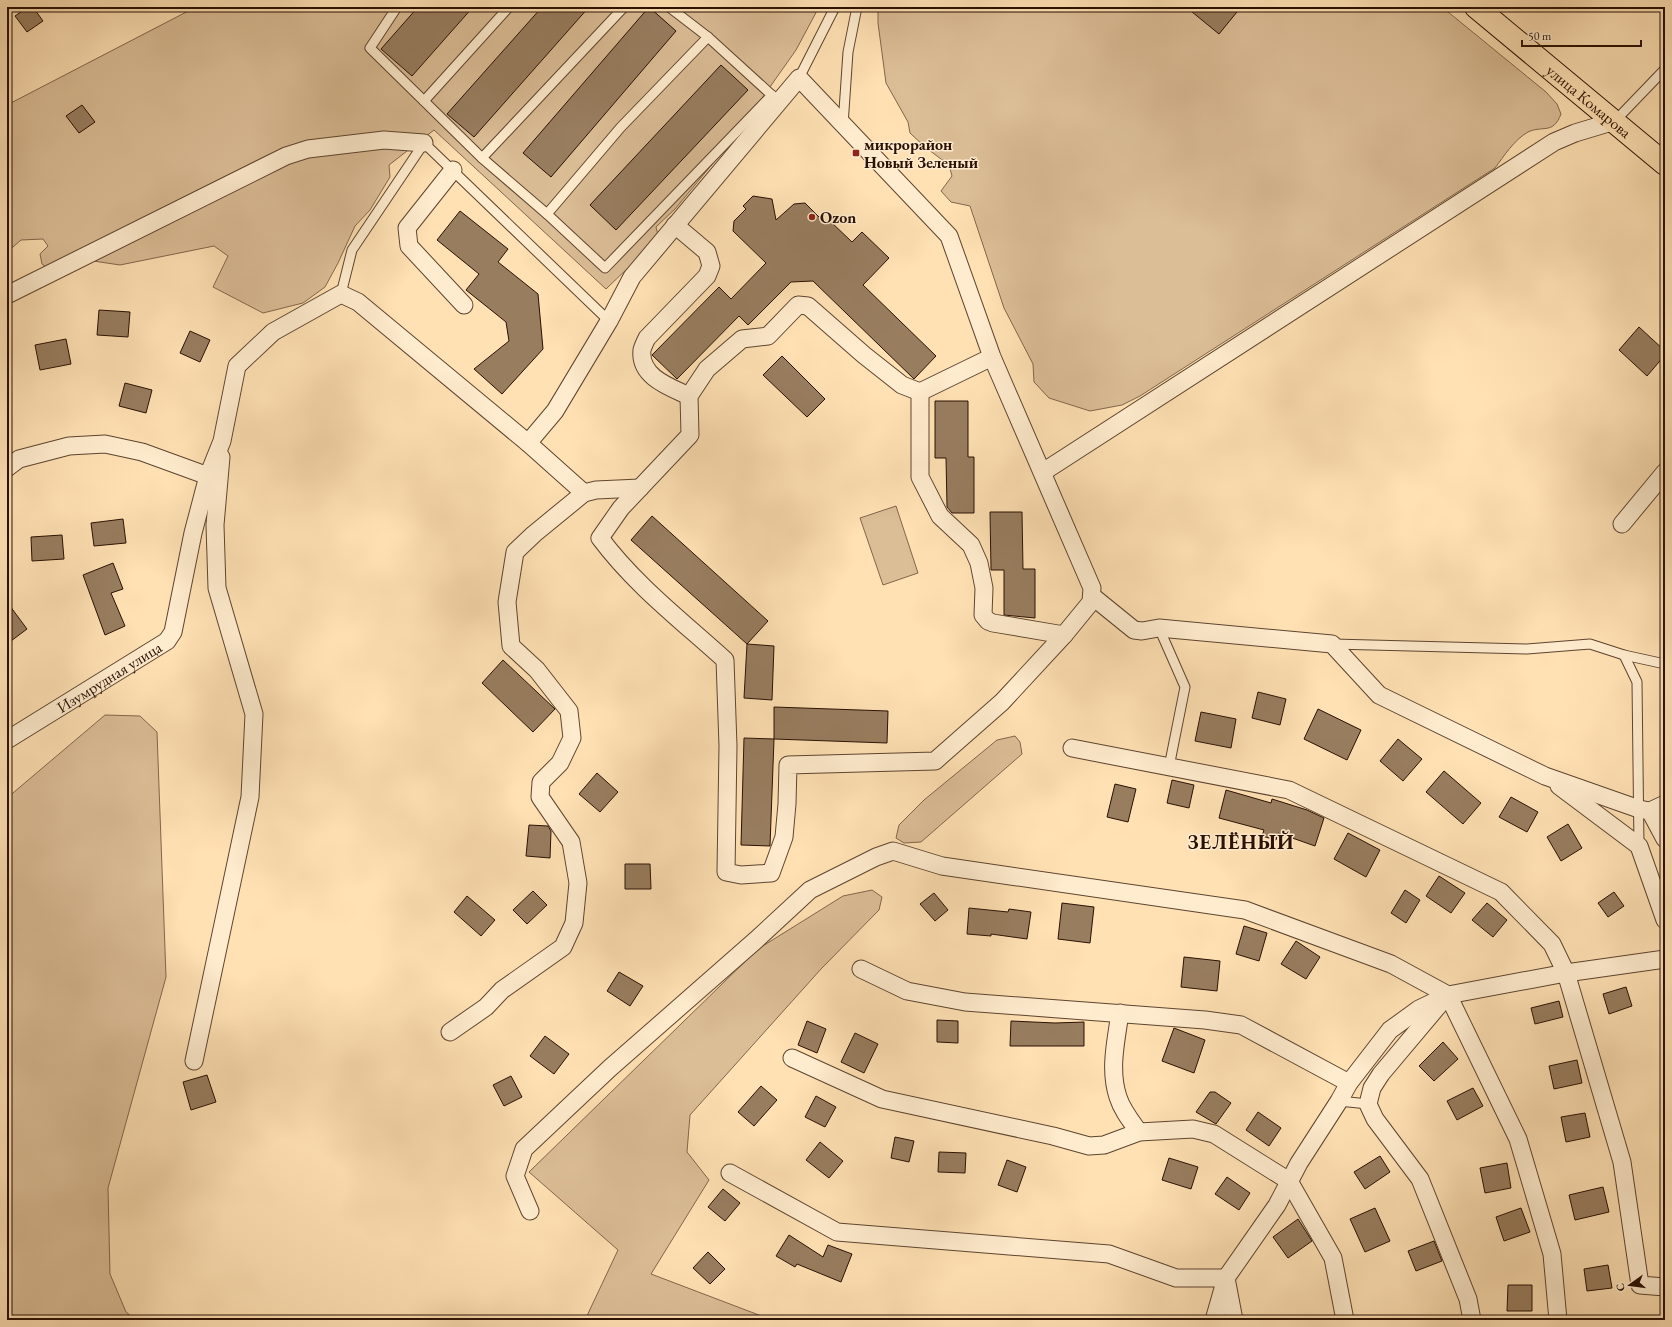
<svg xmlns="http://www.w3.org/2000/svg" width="1672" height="1327" font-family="'EB Garamond',serif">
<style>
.green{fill:#dbbd96;stroke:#82664c}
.building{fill:#987d5f;stroke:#291003}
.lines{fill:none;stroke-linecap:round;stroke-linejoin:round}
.lane-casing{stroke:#5e442f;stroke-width:11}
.street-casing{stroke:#5e442f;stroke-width:19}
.primary-casing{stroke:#291003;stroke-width:24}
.lane{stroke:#ffecce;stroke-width:9}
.street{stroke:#ffecce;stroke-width:17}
.primary{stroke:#ffe1b4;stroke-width:22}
.poi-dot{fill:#8f2418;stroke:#ffecce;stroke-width:1.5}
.labels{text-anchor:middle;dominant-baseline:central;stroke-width:3;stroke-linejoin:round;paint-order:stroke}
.street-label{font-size:16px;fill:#291003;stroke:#ffecce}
.poi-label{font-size:16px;font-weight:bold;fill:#291003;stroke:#ffecce;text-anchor:start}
.district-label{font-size:20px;font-weight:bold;letter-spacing:1px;fill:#291003;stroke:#ffecce}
</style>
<rect width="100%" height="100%" fill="#ffe1b4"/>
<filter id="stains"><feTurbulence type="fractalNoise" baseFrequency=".005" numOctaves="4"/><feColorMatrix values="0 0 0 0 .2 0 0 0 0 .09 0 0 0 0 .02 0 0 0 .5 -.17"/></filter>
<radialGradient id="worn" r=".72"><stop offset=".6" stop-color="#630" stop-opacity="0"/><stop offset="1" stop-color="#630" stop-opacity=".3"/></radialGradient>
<g class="green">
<path d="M196,7h23l3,4 5,-4h592l-23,43 -62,88 -59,71 -19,18 2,8 -4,8 -48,46 -172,-159 -45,35 1,12 -20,33 -15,16 -17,37 -13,24 -22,16 -40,10 -50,-26 15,-31 -14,-10 -94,19 -40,-6 -31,10 -7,-5 -2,-10 8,-8 -5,-7 -22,1 -8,7 -6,1v-143z"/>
<path d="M878,7h564l104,85 11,12 4,10c-8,21 -18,11 -33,18 -14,8 -24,24 -33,36l-355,228 -18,9 -32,6 -41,-13 -15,-16 -1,-18 -29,-56 -34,-102 -19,-4 -10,-11 11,-15 -3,-11 -24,-18 -15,-14 -2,-11 -22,-39 -8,-60z"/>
<path d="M896,506l22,67 -35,12 -23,-67z"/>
<path d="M105,715l35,1 17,16 9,245 -58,211 2,86 16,38 10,8h-129v-522z"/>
<path d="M1015,736l5,6 2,12 -101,88 -17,1 -8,-5 3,-13 25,-25 73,-60z"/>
<path d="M872,890l10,7 -3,13 -58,59 -131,146 -3,37 22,28 -58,94 121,46h-187l33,-70 -89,-78 229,-223 85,-53z"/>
</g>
<g class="building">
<path d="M28,7h5l10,14 -16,11 -12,-16z"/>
<path d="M418,7h55l-61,69 -31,-27z"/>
<path d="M542,7h47l-115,130 -27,-23z"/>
<path d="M649,7l27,24 -125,146 -28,-24z"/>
<path d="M1186,7h55l-22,27z"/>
<path d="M721,65l27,25 -132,140 -26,-25z"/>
<path d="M82,105l13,17 -16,11 -13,-17z"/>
<path d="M753,196l19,3 4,21 18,-16 11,-1 22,22 3,-4 22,21 10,-10 27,26 -26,27 73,71 -22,23 -101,-98 -22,1 -43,43 -9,-9 -62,63 -25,-24 67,-68 12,12 35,-36 -33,-32 1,-10 12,-12 -3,-3z"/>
<path d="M460,211l48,38 -10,13 40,32 5,55 -41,45 -28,-25 35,-28 -3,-19 -40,-32 13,-16 -42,-34z"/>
<path d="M99,310l31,2 -2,25 -31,-2z"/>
<path d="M1639,327l26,24v4l-18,21 -28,-26z"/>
<path d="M190,331l20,9 -10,22 -20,-9z"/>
<path d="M66,339l5,25 -31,6 -5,-25z"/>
<path d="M782,356l43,43 -18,18 -44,-42z"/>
<path d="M125,383l27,7 -6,23 -27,-7z"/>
<path d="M935,401h33v56h6v56h-22l-5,-6 -1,-49h-11z"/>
<path d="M990,512h32l1,57h12v49l-31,-3v-45h-13z"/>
<path d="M652,516l116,105 -21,23 -116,-104z"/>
<path d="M123,519l3,24 -32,3 -3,-23z"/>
<path d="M62,535l2,24 -32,2 -1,-24z"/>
<path d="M113,563l10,26 -12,4 14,33 -20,9 -22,-60z"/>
<path d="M7,602l20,27 -20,15z"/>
<path d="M747,644l27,2 -2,54 -28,-2z"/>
<path d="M503,660l52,49 -22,23 -51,-49z"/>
<path d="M1258,692l28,7 -6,26 -28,-7z"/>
<path d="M774,707l114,4 -1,32 -113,-4z"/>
<path d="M1318,709l43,21 -14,30 -43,-21z"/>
<path d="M1201,712l35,7 -5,29 -36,-7z"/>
<path d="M744,738l30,1 -4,107 -29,-1z"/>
<path d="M1398,739l24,20 -19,22 -23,-20z"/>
<path d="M1444,771l37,32 -18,21 -37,-32z"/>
<path d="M597,773l21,19 -18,20 -21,-18z"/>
<path d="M1172,780l22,5 -5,23 -22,-5z"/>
<path d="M1115,784l21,5 -8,33 -21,-5z"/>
<path d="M1226,790l45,13 1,-4 35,11 17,8 -9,28 -37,-13 -2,7 -14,-4 2,-6 -45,-12z"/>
<path d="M1511,797l27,15 -11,20 -28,-15z"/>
<path d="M1568,824l14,24 -21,13 -14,-24z"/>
<path d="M529,825l19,1 3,5 -1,27 -24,-2z"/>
<path d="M1348,833l32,17 -14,27 -32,-18z"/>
<path d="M625,864h25l1,25h-26z"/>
<path d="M1439,876l26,17 -14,20 -25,-17z"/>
<path d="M1405,890l15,10 -14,23 -15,-10z"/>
<path d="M533,891l14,14 -20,19 -14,-14z"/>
<path d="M1614,892l10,14 -16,11 -10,-14z"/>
<path d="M934,893l14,17 -13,11 -15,-17z"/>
<path d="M467,896l28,24 -14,16 -27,-24z"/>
<path d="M1062,903l32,4 -4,36 -32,-4z"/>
<path d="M1487,903l20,17 -14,17 -21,-17z"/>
<path d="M969,908l39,4 1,-3 22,3 -4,27 -36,-5v2l-24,-2z"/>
<path d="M1244,926l23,7 -8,28 -23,-7z"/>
<path d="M1296,941l24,16 -14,22 -25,-15z"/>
<path d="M1184,957l36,4 -3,30 -36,-4z"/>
<path d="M619,972l24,14 -13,20 -23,-15z"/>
<path d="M1626,987l6,19 -23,8 -6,-20z"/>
<path d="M1559,1001l4,16 -28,7 -4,-16z"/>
<path d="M937,1020l21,1v22l-21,-1z"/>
<path d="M807,1021l19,8 -9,24 -19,-8z"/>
<path d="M1011,1021l44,2 29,-1v24h-74z"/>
<path d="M1174,1028l31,12 -11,33 -32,-12z"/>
<path d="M855,1033l23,11 -14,29 -23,-11z"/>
<path d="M545,1036l24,18 -15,20 -24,-18z"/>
<path d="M1443,1042l15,17 -24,22 -15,-15z"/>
<path d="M1577,1060l5,23 -28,6 -5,-23z"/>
<path d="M207,1075l9,27 -25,8 -8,-28z"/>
<path d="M511,1076l11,21 -18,9 -11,-21z"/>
<path d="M761,1086l16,14 -23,26 -16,-14z"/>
<path d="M1473,1088l10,18 -26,14 -10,-19z"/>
<path d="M1210,1092h5l16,11 -15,21 -20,-12z"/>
<path d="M816,1096l20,11 -11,20 -20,-10z"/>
<path d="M1258,1112l23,16 -12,18 -23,-16z"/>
<path d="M1585,1113l5,24 -24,5 -5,-25z"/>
<path d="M895,1137l19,4 -5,21 -18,-4z"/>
<path d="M820,1142l23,19 -14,17 -23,-18z"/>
<path d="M939,1152l27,1 -1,20 -27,-1z"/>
<path d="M1380,1156l10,16 -25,17 -11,-17z"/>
<path d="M1169,1158l29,9 -7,22 -29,-9z"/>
<path d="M1007,1160l19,7 -9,25 -19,-7z"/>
<path d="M1507,1163l4,25 -26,5 -5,-25z"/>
<path d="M1227,1177l23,16 -11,17 -24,-16z"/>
<path d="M1603,1187l6,25 -34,8 -6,-25z"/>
<path d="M723,1189l17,14 -15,18 -17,-14z"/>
<path d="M1375,1208l15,33 -25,11 -15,-33z"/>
<path d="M1521,1208l9,24 -26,9 -8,-24z"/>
<path d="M1298,1219l14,22 -24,17 -15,-21z"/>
<path d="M789,1235l34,22 5,-12 24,9 -11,28 -44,-18 -2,3 -19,-11z"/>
<path d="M1434,1241l8,20 -26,10 -8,-20z"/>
<path d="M708,1252l17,17 -15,15 -17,-16z"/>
<path d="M1608,1265l4,23 -25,3 -3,-22z"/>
<path d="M1508,1285h24v26h-25z"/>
</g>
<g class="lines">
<g class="lane-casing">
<g id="lane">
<path d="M397,7l-27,41 112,110 65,56 74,-87 87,-90 -39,-30"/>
<path d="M708,37l67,61"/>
<path d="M799,78l36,-71"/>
<path d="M424,101l85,-94"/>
<path d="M1615,121l50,-52"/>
<path d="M843,125l5,-73 9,-45"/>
<path d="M482,158l142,-151"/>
<path d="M547,214l58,54 167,-173"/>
<path d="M341,294l11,-44 72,-107 185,178"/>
<path d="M1159,628l26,59 -16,80"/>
<path d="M1333,644l194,5 63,-5 34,11 41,9"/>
<path d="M1624,655l13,27 2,164"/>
<path d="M1339,1101l29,3"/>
</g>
</g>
<g class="street-casing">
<g id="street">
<path d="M453,170l-46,58 2,18 55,59"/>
<path d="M675,225l32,27 4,14 -4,10 -60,62c-2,4 -4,8 -5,12 -3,27 28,37 47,46"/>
<path d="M7,295l279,-139 22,-7 76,-9 40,3"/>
<path d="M920,392v85l20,39 31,29 8,18 5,25 -1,27 5,6 5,2 71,12"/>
<path d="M528,443l27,-32 54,-90 23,-44 167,-199 150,158 43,121 100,231 -1,14 -27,33 -62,67 -67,59 -147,4 -1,39 -3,33 -13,36 -30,2 -15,-3 2,-126 -3,-86c-43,-39 -90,-75 -125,-122l21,-30 69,-73 -1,-39 18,-27 35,-30 26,-3 30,-31 10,1 56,49 38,30 18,7 72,-35"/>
<path d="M7,468l12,-9 50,-13 36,-2 37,8 66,24 14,-35 15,-75 36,-34 68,-38 17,8 170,141 56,50"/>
<path d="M1043,472l511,-330 21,-9 40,-12"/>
<path d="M1622,524l43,-52"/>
<path d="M1092,596l42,34 8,1 17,-3 173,16 47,51 166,81 94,33 11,2 15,-7"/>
<path id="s1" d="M7,740l160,-99 6,-9 20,-99 15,-57"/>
<path d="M1072,748l217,42 212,102 51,52 14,29 99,-14"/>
<path d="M1559,786l80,60 26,74"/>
<path d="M1650,811l15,28"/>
<path d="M861,969l46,22 58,11 240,18 36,5 108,58"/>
<path d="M1444,999l-63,75 -9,14 -4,16 7,15 45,60 48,120 4,21"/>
<path d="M1120,1013c-4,28 -11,57 -2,84 4,13 13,24 21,35"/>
<path d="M450,1032l36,-25 16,-17 61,-43 11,-24 4,-40 -7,-41 -31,-45 1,-15 19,-19 12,-25 -3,-27 -32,-41 -26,-24 -4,-44 8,-50 19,-18 50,-41 12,-3 44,-2"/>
<path d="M792,1058l90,41 171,37 36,10 15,-1 35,-13 54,-3 21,5 75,47 44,77 12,62"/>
<path d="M194,1061l56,-264 4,-83 -37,-126 -2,-63 6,-68"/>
<path d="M730,1173l107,59 272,22 67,24h50l-12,42"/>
<path d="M530,1211l-15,-35 9,-27 86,-81 146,-128 54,-50 66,-33 17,-6 49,15 303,44 146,54 57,31 70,144 34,115 6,66"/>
<path d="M1234,1320l-8,-42 51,-73 22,-42 40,-62 10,-18 41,-53 29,-21 29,-14 118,-22 56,189 18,123 25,2"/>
</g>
</g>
<g class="primary-casing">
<g id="primary">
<path id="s2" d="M1476,7l189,157"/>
</g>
</g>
<use href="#lane" class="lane"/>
<use href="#street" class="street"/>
<use href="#primary" class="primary"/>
</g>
<g class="poi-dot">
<rect x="852" y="149" width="8" height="8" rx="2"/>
<circle cx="812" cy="217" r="4"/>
</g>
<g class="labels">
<g class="street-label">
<text stroke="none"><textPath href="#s2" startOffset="147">улица Комарова</textPath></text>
<text stroke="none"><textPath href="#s1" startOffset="120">Изумрудная улица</textPath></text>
</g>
<g class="poi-label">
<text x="864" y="144">микрорайон<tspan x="864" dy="18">Новый Зеленый</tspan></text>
<text x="820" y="217">Ozon</text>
</g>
<g class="district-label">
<text x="1241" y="842">ЗЕЛЁНЫЙ</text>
</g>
</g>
<rect width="1672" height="1327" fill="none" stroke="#ffe1b4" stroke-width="24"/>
<rect x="8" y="8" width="1656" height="1311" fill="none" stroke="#291003" stroke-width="2"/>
<rect x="12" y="12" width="1648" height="1303" fill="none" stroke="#291003"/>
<g transform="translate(1630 1285) rotate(256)" stroke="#ffecce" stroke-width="3" paint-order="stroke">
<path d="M0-3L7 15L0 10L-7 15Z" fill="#291003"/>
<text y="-6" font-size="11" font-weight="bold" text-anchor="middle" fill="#291003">С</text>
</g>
<path d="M1522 40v6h119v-6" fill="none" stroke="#291003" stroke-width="2"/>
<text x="1528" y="40" font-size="12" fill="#291003" stroke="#ffecce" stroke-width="3" paint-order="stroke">50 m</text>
<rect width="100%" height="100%" filter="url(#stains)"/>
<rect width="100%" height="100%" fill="url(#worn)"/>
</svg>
